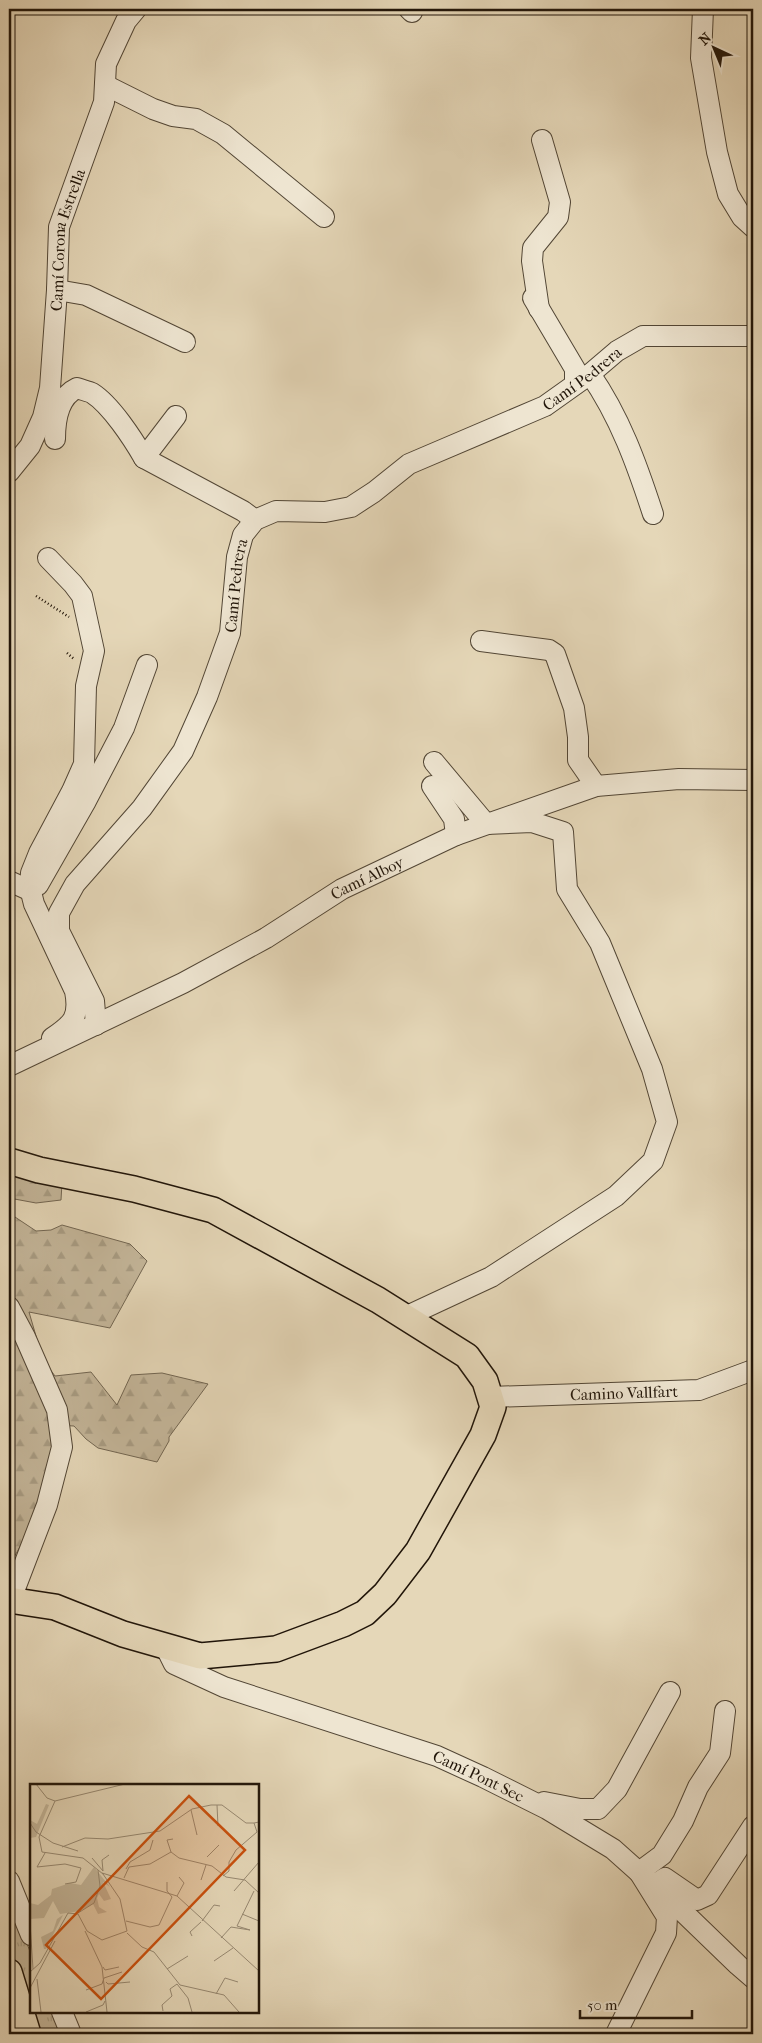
<svg xmlns="http://www.w3.org/2000/svg" width="762" height="2043" font-family="'IM FELL French Canon',serif">
<style>
.grass{fill:url(#grass-tufts);stroke:#726652}
.forest{fill:url(#forest-firs);stroke:#726652}
.lines{fill:none;stroke-linecap:round;stroke-linejoin:round}
.minor-casing{stroke:#524635;stroke-width:22}
.major-casing{stroke:#211509;stroke-width:28}
.path{stroke:#211509;stroke-width:2.5;stroke-dasharray:1 2.5;stroke-linecap:butt}
.minor{stroke:#eee5d1;stroke-width:20}
.major{stroke:#e5d7b8;stroke-width:25}
.labels{text-anchor:middle;dominant-baseline:central;stroke-width:5;stroke-linejoin:round;paint-order:stroke}
.street-label{font-size:16px;fill:#211509;stroke:#eee5d1}
.inset-road{fill:none;stroke:#978972;stroke-width:1}
.view{fill:#ca4f0c;fill-opacity:0.15;stroke:#ca4f0c;stroke-width:2.5}
.inset-edge{fill:none;stroke:#211509;stroke-width:2.5}
</style>
<defs>
<pattern id="grass-tufts" width="24" height="20" patternUnits="userSpaceOnUse" patternTransform="scale(1.25)"><rect width="24" height="20" fill="#c4b69a"/><path d="M3 7l-1-3M5 7V3M7 7l1-3M15 17l-1-3M17 17v-4M19 17l1-3" fill="none" stroke="#a89c83"/></pattern>
<pattern id="forest-firs" width="22" height="20" patternUnits="userSpaceOnUse" patternTransform="scale(1.25)"><rect width="22" height="20" fill="#c4b69a"/><path d="M5 1l3.5 6h-7zM16 11l3.5 6h-7z" fill="#a89c83"/></pattern>
</defs>
<rect width="100%" height="100%" fill="#e5d7b8"/>
<filter id="stains"><feTurbulence type="fractalNoise" baseFrequency=".004" numOctaves="4"/><feColorMatrix values="0 0 0 0 .2 0 0 0 0 .09 0 0 0 0 .02 0 0 0 .5 -.17"/></filter>
<radialGradient id="worn" r=".72"><stop offset=".6" stop-color="#630" stop-opacity="0"/><stop offset="1" stop-color="#630" stop-opacity=".3"/></radialGradient>
<path class="grass" d="M9,1897l22,57v58h23l9,22h-27l-27,-91z"/>
<g class="forest">
<path d="M9,1171l53,12 -1,17 -25,3 -27,-5z"/>
<path d="M9,1213l27,18 15,-1 11,-5 68,19 17,17 -37,67 -81,-16 14,48 12,16 36,-4 26,33 14,-30 31,-2 46,11 -39,53v4l-12,21 -59,-14 -12,-9 -12,-13 -20,-1 -1,28 -24,78 -20,35z"/>
</g>
<g class="lines">
<g class="minor-casing">
<g id="minor">
<path d="M409,9l3,3"/>
<path d="M703,9l-2,49 16,94 11,42 14,23 11,10"/>
<path d="M105,85l48,24 20,7 23,3 27,15 101,83"/>
<path d="M57,290l29,5 99,47"/>
<path d="M533,298l42,71v15"/>
<path d="M539,309l-7,-48 1,-13 25,-31 2,-15 -18,-62"/>
<path d="M590,374c30,43 47,91 63,140"/>
<path d="M176,416l-32,42 99,53 12,9"/>
<path d="M55,439c0,-19 3,-42 22,-51 5,2 11,3 15,5 19,12 41,46 52,65"/>
<path id="s1" d="M9,472l21,-26 13,-29 7,-29 7,-98 2,-63 45,-125 2,-38 20,-43 10,-12"/>
<path d="M48,558l25,26 9,12 12,55 -8,35 -2,78 -12,27 -33,62 -8,20 -1,15 4,16 41,87c5,26 -2,33 -23,47"/>
<path d="M481,641l68,9 6,4 19,54 4,29v23l18,26"/>
<path d="M432,786l22,33 2,16"/>
<path d="M9,881l22,10"/>
<path d="M38,885l48,-84 38,-73 23,-63"/>
<path id="s2" d="M96,1025l-2,-24 -35,-70v-18l16,-29 67,-76 41,-57 24,-54 23,-64 7,-76 6,-22 12,-15 21,-9 49,1 26,-5 23,-15 35,-28 136,-58 45,-32 27,-23 26,-15h110"/>
<path id="s3" d="M9,1066l174,-83 83,-45 76,-49 114,-54 140,-49 83,-7 74,1"/>
<path d="M9,1307l16,30 32,73 5,37 -15,58 -36,94"/>
<path d="M405,1317l86,-40 125,-81 37,-35 14,-39 -15,-53 -52,-126 -33,-54 -4,-57 -31,-10 -46,2 -52,-62"/>
<path id="s4" d="M490,1397l209,-7 54,-20"/>
<path id="s5" d="M165,1646l9,18 50,23 213,69 46,21 64,32 66,40 66,59 59,57 15,13"/>
<path d="M544,1802l36,7h18l19,-20 53,-97"/>
<path d="M9,1881l22,54"/>
<path d="M654,1885l11,-7 32,22 11,-5 45,-69"/>
<path d="M62,2012l9,22"/>
<path d="M616,2034l50,-101 1,-16 -28,-45 23,-17 21,-34 15,-34 22,-34 5,-42"/>
</g>
</g>
<g class="major-casing">
<g id="major">
<path d="M9,1161l30,9 95,19 79,21 165,90 89,56 18,25 8,26 -10,28 -65,116 -33,43 -20,19 -22,11 -67,25 -76,7 -77,-22 -68,-27 -46,-7"/>
<path d="M9,1972l19,62"/>
</g>
</g>
<g class="path">
<path d="M36,596l33,21"/>
<path d="M67,653l7,6"/>
</g>
<use href="#minor" class="minor"/>
<use href="#major" class="major"/>
</g>
<g class="labels">
<g class="street-label">
<text stroke="none"><textPath href="#s1" startOffset="245">Camí Corona Estrella</textPath></text>
<text stroke="none"><textPath href="#s2" startOffset="935">Camí Pedrera</textPath></text>
<text stroke="none"><textPath href="#s2" startOffset="500">Camí Pedrera</textPath></text>
<text stroke="none"><textPath href="#s3" startOffset="405">Camí Alboy</textPath></text>
<text stroke="none"><textPath href="#s4" startOffset="134">Camino Vallfart</textPath></text>
<text stroke="none"><textPath href="#s5" startOffset="345">Camí Pont Sec</textPath></text>
</g>
</g>
<g transform="translate(30 1784)">
<rect width="229" height="229" fill="#e5d7b8"/>
<path d="M16,20l3,1 -13,32 -6,1v-18l7,4zM64,83l16,20 -7,-5 8,17 -7,2 -5,-7 -2,4 2,9 8,5 -9,2 -5,-10 -13,7 -20,3 -7,-13 -9,17 -14,1v-16l8,2 13,-10 1,-6 18,-6 11,2zM33,131l-17,34h-2l-3,-12 12,-6 4,-12z" fill="#c4b69a"/>
<path class="inset-road" d="M6,0l11,14 8,3M187,21l1,21M161,26l6,25M0,39l6,9 17,11 25,8M32,63l23,-9 23,1 52,-8 32,-22 19,-4h11l24,18h8M141,68l-4,-12 6,-1M15,69l-8,14 28,-3 16,4 -5,14 -11,2M177,73l12,-12M62,74l11,13M96,85l4,-7 20,-12 3,-10M73,87l-1,-11 7,-5M72,89l75,23 82,75M193,92l6,-5v-9l7,-12 21,-18 -3,-9 5,-1M94,94l5,-11 21,-3 21,-12 8,6 33,8 14,11 19,3 14,13M171,96l5,-15M204,107l25,-29M147,112l7,-13 -5,-6M48,129l16,-10 6,-17 -2,-16M212,130l17,7M96,137l24,6 9,-2 13,-28 -5,-6v-9M172,137l12,-16 6,1M0,139l3,46M55,147l17,36 5,45M97,149l15,14 12,5 26,33 44,10 15,17M162,152l-2,-4 11,-10M191,154l10,-11 19,3 -13,-4 17,-35M184,177l19,-13M73,183l2,3 14,-3M137,185l21,-13M0,188l10,-9 28,-50 10,1 9,17 15,9 25,-9 -7,-32 -17,-25 -20,-16 -41,-6 -3,-15 16,-36 70,-17M7,195l4,33M76,198l2,2 22,-2M0,204l25,-47M56,206l16,-6 2,-6 18,-6M186,210l9,-16 13,4M133,227l-1,-6 10,-9 -2,-7 7,-5 11,14 4,14M56,228l17,-7 2,-4"/>
<path class="view" d="M159,12l56,54 -144,149 -55,-54z"/>
<rect width="229" height="229" class="inset-edge"/>
</g>
<rect width="762" height="2043" fill="none" stroke="#e5d7b8" stroke-width="30"/>
<rect x="10" y="10" width="742" height="2023" fill="none" stroke="#211509" stroke-width="2.5"/>
<rect x="15" y="15" width="732" height="2013" fill="none" stroke="#211509"/>
<g transform="translate(714 48) rotate(316)" stroke="#eee5d1" stroke-width="4" paint-order="stroke">
<path d="M0-4L9 19L0 12L-9 19Z" fill="#211509"/>
<text y="-8" font-size="14" font-weight="bold" text-anchor="middle" fill="#211509">N</text>
</g>
<path d="M580 2010v8h112v-8" fill="none" stroke="#211509" stroke-width="2.5"/>
<text x="587" y="2010" font-size="15" fill="#211509" stroke="#eee5d1" stroke-width="4" paint-order="stroke">50 m</text>
<rect width="100%" height="100%" filter="url(#stains)"/>
<rect width="100%" height="100%" fill="url(#worn)"/>
</svg>
